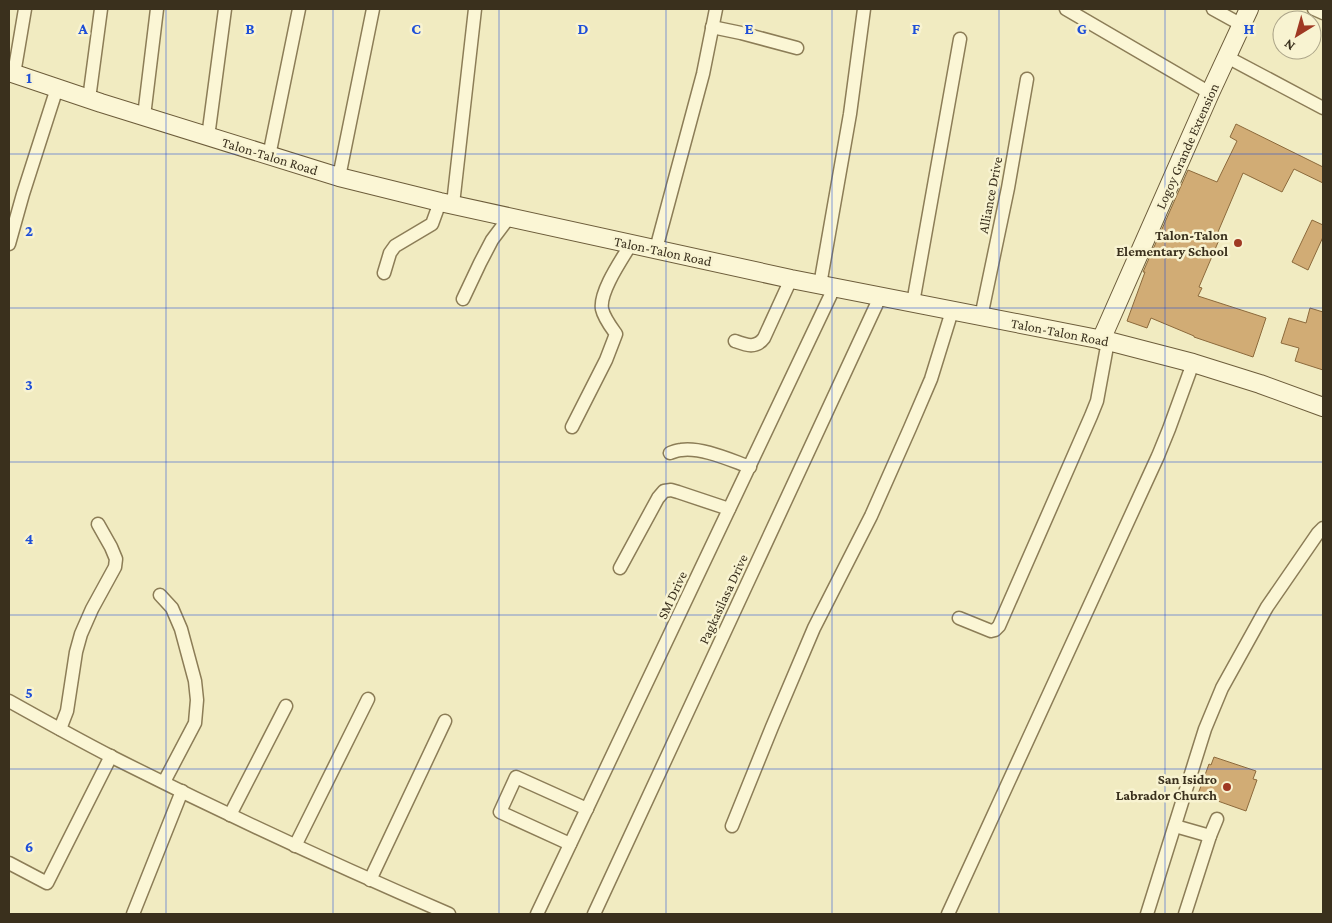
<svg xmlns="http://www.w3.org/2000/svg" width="1332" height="923" font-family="'Crimson Pro',serif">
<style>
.building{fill:#d1ac75;stroke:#8c6a3c}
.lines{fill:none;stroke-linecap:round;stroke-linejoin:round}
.street-casing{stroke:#8c7d57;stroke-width:15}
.secondary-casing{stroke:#6d5d3b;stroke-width:20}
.street{stroke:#fbf6d5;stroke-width:12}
.secondary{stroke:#fbf6d5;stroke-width:18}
.grid{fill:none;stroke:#1d4ed8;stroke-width:1;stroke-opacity:0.55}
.poi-dot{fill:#9f3923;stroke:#f8f3d1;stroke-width:2}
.labels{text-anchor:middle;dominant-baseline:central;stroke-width:5;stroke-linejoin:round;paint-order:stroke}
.street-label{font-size:14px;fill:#3a301d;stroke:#f8f3d1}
.poi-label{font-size:14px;font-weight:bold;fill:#3a301d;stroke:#f8f3d1;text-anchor:end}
.grid-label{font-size:16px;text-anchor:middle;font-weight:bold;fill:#1d4ed8;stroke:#f8f3d1;stroke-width:5;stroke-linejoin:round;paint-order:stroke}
</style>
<rect width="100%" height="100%" fill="#f1ebc1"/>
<g class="building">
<path d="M1236,124l87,43v16l-29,-14 -12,23 -39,-19 -28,66 4,1 -20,47 3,1 -4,8 68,22 -13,39 -59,-20v-1l-43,-18 -4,10 -20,-7 18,-49h-2l45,-102 29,12 20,-41 -7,-4z"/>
<path d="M1312,220l11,5v12l-15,33 -16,-8z"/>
<path d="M1310,308l13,4v58l-28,-9 4,-13 -18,-5 8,-25 17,5z"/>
<path d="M1214,757l42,14 -3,8 4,1 -11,31 -48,-17 11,-30 2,1z"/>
</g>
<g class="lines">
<g class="street-casing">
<g id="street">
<path d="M1066,9l144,84"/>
<path d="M1213,9l29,16"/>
<path d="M1314,9l9,4"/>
<path d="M712,27l29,6 56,15"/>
<path d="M1227,57l96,51"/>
<path d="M14,74l11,-65"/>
<path d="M89,99l12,-90"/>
<path d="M144,116l13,-107"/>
<path d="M208,137l17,-128"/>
<path d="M269,156l30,-147"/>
<path d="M339,177l34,-168"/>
<path d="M453,204l22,-195"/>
<path d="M9,244l14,-50 34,-106"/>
<path d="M656,249l47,-175 13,-65"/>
<path d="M384,273l6,-20 5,-7 37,-22 8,-22"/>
<path d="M820,285l30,-171 14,-105"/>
<path d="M463,299l17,-36 12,-23 18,-24"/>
<path d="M913,303l47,-264"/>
<path d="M981,317l27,-129 19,-109"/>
<path d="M735,341c11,4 21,8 29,-3l27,-59"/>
<path d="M572,427l34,-67 10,-26c-5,-7 -12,-16 -14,-25 -3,-17 20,-50 29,-65"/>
<path d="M670,453c3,-1 7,-3 11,-3 21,-3 49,10 69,17"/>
<path d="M620,568l38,-70 6,-7 7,-1 7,2 51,17"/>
<path d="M160,595l12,13 9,21 14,52 2,19 -2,23 -31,59"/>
<path d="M959,618l32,13 4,-1 4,-4 92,-210 6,-15 11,-60"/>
<path d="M9,701c34,19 68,38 103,56 111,56 223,108 337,157"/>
<path d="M60,729l7,-18 9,-59 5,-18 11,-25 23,-42 1,-8 -5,-12 -13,-23"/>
<path d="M230,815l56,-109"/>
<path d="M732,826l40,-99 42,-99 57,-112 39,-88 21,-49 21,-68"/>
<path d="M1175,826l35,10"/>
<path d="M570,844l-70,-32 16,-35 71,32"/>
<path d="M295,846l73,-147"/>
<path d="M9,863l38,20 64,-127"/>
<path d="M370,880l75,-159"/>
<path d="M133,914l49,-123"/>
<path d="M537,914l297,-626"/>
<path d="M594,914l286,-617"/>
<path d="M948,914l210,-458 11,-27 24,-66"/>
<path d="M1147,914l58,-185 17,-41 45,-81 51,-74 5,-5"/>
<path d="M1185,914l25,-78 7,-17"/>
</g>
</g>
<g class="secondary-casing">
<g id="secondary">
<path d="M9,72l92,31 238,74 101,25 351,77 317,62 85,22 67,21 63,23"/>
<path d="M1101,340l109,-247 39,-84"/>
</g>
</g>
<use href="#street" class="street"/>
<use href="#secondary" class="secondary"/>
</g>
<path class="grid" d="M166,9v905M333,9v905M499,9v905M666,9v905M832,9v905M999,9v905M1165,9v905M9,154h1314M9,308h1314M9,462h1314M9,615h1314M9,769h1314"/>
<g class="poi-dot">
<circle cx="1238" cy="243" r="5"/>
<circle cx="1227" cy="787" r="5"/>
</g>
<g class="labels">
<g class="street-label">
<text transform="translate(1187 146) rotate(-66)">Logoy Grande Extension</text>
<text transform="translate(270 156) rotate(17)">Talon-Talon Road</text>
<text transform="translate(990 195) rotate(-79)">Alliance Drive</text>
<text transform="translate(663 251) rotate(12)">Talon-Talon Road</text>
<text transform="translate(1060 332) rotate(11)">Talon-Talon Road</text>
<text transform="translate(672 595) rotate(-65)">SM Drive</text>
<text transform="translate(723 599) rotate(-65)">Pagkasilasa Drive</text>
</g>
<g class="poi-label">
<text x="1228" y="235">Talon-Talon<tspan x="1228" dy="16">Elementary School</tspan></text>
<text x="1217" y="779">San Isidro<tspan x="1217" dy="16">Labrador Church</tspan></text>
</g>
</g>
<g class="grid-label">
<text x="83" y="34">A</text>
<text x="250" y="34">B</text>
<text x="416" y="34">C</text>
<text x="583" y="34">D</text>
<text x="749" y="34">E</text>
<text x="916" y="34">F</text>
<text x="1082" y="34">G</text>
<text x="1249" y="34">H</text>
<text x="29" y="83">1</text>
<text x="29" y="236">2</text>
<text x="29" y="390">3</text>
<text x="29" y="544">4</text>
<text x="29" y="698">5</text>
<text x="29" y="852">6</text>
</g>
<rect width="1332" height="923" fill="none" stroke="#3a301d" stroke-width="20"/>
<g transform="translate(1297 35) rotate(217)"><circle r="24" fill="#f8f3d1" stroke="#aca589"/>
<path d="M0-4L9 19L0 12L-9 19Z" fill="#9f3923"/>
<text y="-8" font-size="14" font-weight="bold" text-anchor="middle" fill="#3a301d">N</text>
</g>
</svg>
